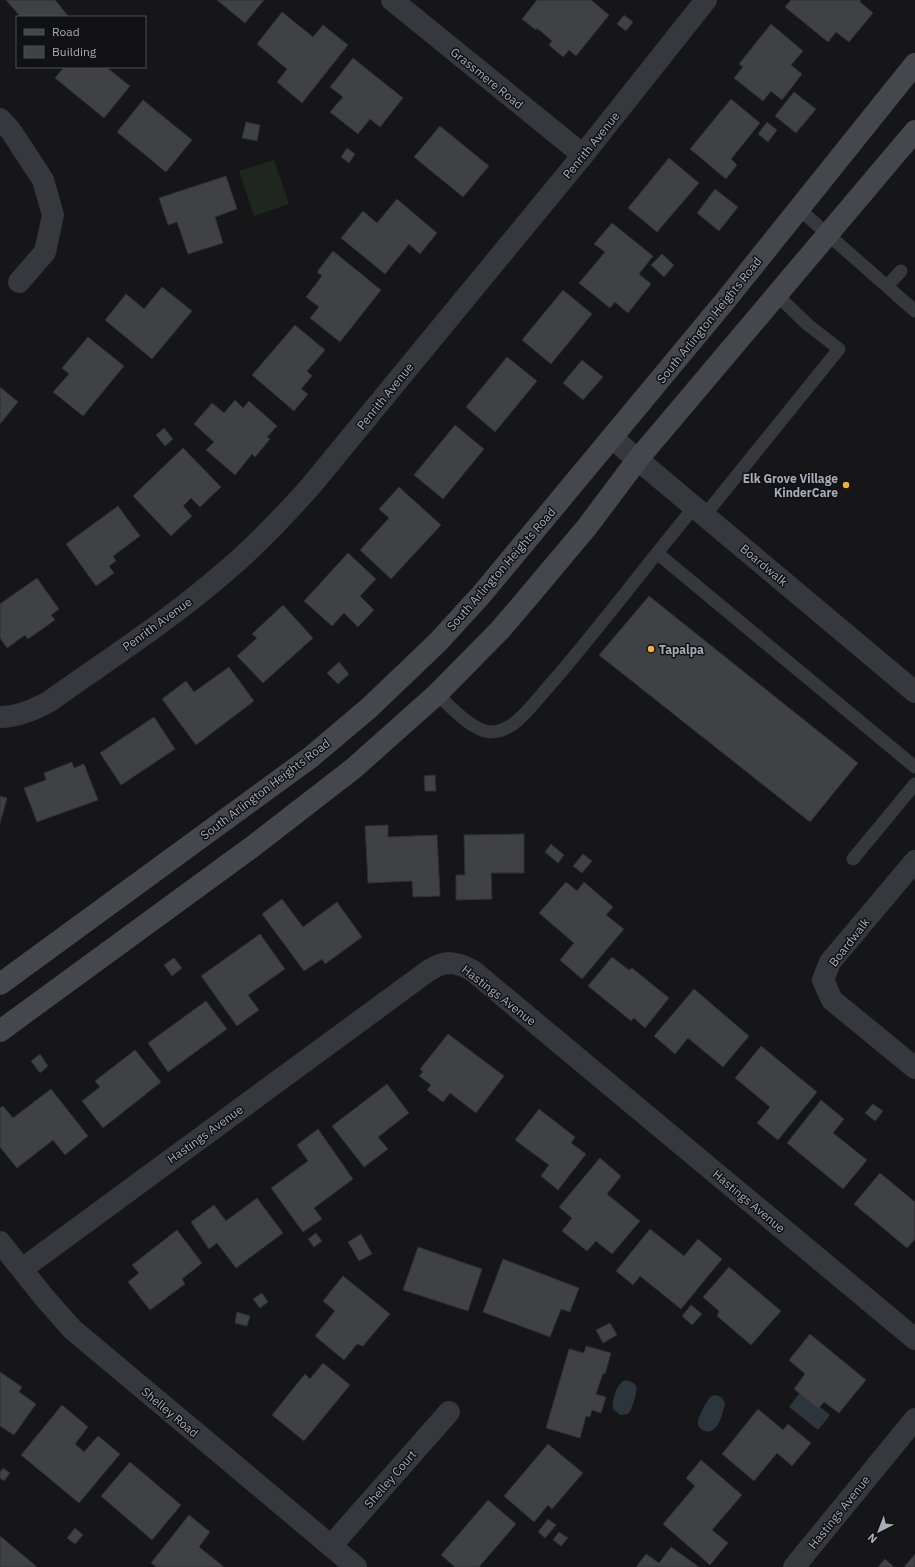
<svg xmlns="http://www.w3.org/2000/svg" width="915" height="1567" font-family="'IBM Plex Sans',sans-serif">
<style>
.green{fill:#1e261f}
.water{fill:#2c353c}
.building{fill:#404145;stroke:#303034}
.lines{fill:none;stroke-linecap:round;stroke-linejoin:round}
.service{stroke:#37383d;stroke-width:13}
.minor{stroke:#37383d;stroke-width:22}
.secondary{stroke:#45474d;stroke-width:22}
.poi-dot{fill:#f2b134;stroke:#111113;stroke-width:1.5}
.labels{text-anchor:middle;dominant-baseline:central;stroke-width:3;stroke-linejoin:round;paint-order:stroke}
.street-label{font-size:12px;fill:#a8adb8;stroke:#111113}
.poi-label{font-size:12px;font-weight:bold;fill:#a8adb8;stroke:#111113;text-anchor:end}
</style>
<rect width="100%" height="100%" fill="#161618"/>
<path class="green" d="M274,160l15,44 -35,12 -15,-45z"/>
<g class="water">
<path d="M625,1380c4,1 9,2 11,6 2,5 -4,24 -8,28l-8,1 -7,-6c-1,-8 3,-25 12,-29z"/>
<path d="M801,1391l29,24 -12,15 -29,-23z"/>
<path d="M714,1395c7,1 9,3 11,9 -2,8 -5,21 -12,26 -5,4 -14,0 -15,-6 -1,-5 3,-11 5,-15 3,-6 5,-11 11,-14z"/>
</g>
<g class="building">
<path d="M6,0h49l14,17h-52l2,-2z"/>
<path d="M217,0h47l-19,23z"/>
<path d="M537,0h54l18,15 -33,41 -7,-6 -6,7 -14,-12 3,-4 -15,-13 -1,2 -14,-11z"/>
<path d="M791,0h70l-1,2 13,11 -24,29 -13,-10 -8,10 -43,-35z"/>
<path d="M282,12l31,25 10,-12 25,20 -46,58 -25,-21 10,-13 -30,-25z"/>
<path d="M624,15l9,7 -7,9 -9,-7z"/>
<path d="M771,24l32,27 -12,14 11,9 -20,26 -11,-9 -8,10 -29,-23 9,-11 -4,-3z"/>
<path d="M353,58l50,40 -23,29 -10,-8 -12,15 -28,-22 13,-15 -13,-10z"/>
<path d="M64,67h42l24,19 -26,32 -49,-40z"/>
<path d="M794,92l22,17 -20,24 -21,-17z"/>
<path d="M731,99l29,24 -29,36 6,6 -11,14 -36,-30z"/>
<path d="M143,100l49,40 -26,32 -49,-40z"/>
<path d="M246,122l14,3 -3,16 -15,-3z"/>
<path d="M767,122l10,8 -9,12 -10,-8z"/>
<path d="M440,126l49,40 -26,31 -49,-40z"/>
<path d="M347,148l8,6 -6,9 -8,-6z"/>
<path d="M669,158l30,25 -42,49 -29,-24z"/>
<path d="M226,176l11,33 -22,8 8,26 -35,11 -11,-32 -9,3 -9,-27z"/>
<path d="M715,189l23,18 -19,24 -22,-18z"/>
<path d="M397,199l40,34 -17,21 -11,-10 -24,30 -44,-36 22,-27 14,12z"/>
<path d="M612,223l41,33 -14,18 12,10 -23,29 -13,-11 -5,6 -31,-25 26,-31 -11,-8z"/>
<path d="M333,251l48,39 -41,52 -30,-24 9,-11 -13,-10 16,-21 -5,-4z"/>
<path d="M662,254l12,11 -10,12 -13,-12z"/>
<path d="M162,287l30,24 -40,48 -47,-39 21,-26 18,15z"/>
<path d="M563,290l29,24 -41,50 -29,-24z"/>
<path d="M295,325l30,25 -18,21 5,5 -11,13 7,5 -14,17 -42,-36z"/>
<path d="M88,337l36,29 -41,50 -30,-24 16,-18 -7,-6z"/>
<path d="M507,357l30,24 -42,51 -29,-25z"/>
<path d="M582,360l21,17 -20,23 -20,-17z"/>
<path d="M0,387l18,15 -18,22z"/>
<path d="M235,400l8,8 6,-7 28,25 -10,11 3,2 -15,18 -3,-3 -17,21 -29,-25 8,-8 -20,-18 18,-21 12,10z"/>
<path d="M455,425l29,24 -41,50 -29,-24z"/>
<path d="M164,428l9,11 -8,7 -9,-11z"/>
<path d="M183,448l38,39 -21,20 -9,-9 -8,8 9,10 -21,20 -38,-40z"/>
<path d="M399,487l42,38 -50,54 -31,-29 29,-32 -10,-9z"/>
<path d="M118,506l22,30 -27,20 3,5 -7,5 5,7 -18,13 -30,-42z"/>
<path d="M348,553l28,26 -16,17 14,14 -16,17 -14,-14 -12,13 -28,-25z"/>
<path d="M37,578l22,31 -8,6 4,5 -27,19 -3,-4 -18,13 -7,-10v-34z"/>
<path d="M649,596l209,167 -48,59 -211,-167z"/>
<path d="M283,605l30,33 -50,45 -26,-27 20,-18 -5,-4z"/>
<path d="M339,662l10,12 -11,10 -11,-11z"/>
<path d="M229,667l25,34 -58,44 -34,-46 24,-18 8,11z"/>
<path d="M154,717l21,32 -54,36 -21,-32z"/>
<path d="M72,762l2,6 10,-4 14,36 -61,22 -13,-34 22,-8 -2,-7z"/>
<path d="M435,775l1,16h-11l-1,-15z"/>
<path d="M0,796l7,2 -7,25z"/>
<path d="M388,825v12l49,-2 3,61 -27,1 -1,-16 -44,2 -3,-57z"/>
<path d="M524,834v39h-33l1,26 -36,1v-25h9l-1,-40z"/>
<path d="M551,844l13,11 -6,8 -13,-11z"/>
<path d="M583,854l9,7 -10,12 -9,-7z"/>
<path d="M566,882l11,9 7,-9 29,25 -7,8 18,14 -42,50 -22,-19 14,-17 -35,-30z"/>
<path d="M282,899l21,28 34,-25 25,35 -37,27 -3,-5 -18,12 -42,-57z"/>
<path d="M260,934l25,35 -37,26 11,15 -22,16 -36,-50z"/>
<path d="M612,957l17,13 3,-2 37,30 -24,30 -11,-10 -3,3 -43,-35z"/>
<path d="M174,958l8,10 -10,8 -8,-11z"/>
<path d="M694,989l55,47 -26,31 -35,-29 -13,16 -21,-18z"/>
<path d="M206,1001l21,28 -59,43 -20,-29z"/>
<path d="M448,1034l56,42 -28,37 -26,-20 -7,9 -16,-12 4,-5 -12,-9 4,-4 -3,-3z"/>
<path d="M761,1046l56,46 -39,48 -21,-17 13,-16 -35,-29z"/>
<path d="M135,1050l26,32 -58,46 -21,-27 18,-14 -5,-6z"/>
<path d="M40,1054l8,12 -8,7 -9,-12z"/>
<path d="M387,1084l22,29 -31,24 10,12 -24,18 -32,-41z"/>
<path d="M51,1089l37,47 -23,19 -12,-15 -36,28 -17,-21v-39l3,-2 10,12z"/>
<path d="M821,1100l23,19 -11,14 34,27 -24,29 -56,-46z"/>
<path d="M873,1104l10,7 -8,10 -10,-8z"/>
<path d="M539,1109l36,28 -4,6 15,11 -28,36 -17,-14 8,-11 -34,-25z"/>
<path d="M318,1129l35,50 -39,29 8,11 -19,13 -32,-44 37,-27 -11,-16z"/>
<path d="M600,1158l21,18 -14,18 33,27 -28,33 -16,-13 -9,10 -25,-20 10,-13 -13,-11z"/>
<path d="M880,1173l35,29v37l-8,9 -53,-44z"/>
<path d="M257,1198l26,35 -47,35 -19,-25 -8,6 -18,-27 23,-17 12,16z"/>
<path d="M650,1229l34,27 14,-17 24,20 -41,50 -41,-33 -7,9 -17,-14z"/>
<path d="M177,1230l25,33 -20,16 3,5 -35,26 -22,-28 11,-9 -7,-8z"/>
<path d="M316,1233l6,8 -8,6 -6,-8z"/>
<path d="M361,1234l11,20 -13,7 -11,-19z"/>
<path d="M418,1247l64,22 -14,42 -65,-21z"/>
<path d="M503,1259l76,29 -9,24 -9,-3 -11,28 -67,-25z"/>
<path d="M729,1267l52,44 -30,34 -34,-29 2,-5 -16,-14z"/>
<path d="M343,1276l47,38 -27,32 -6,-2 -13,16 -29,-24 20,-25 -12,-10z"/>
<path d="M262,1293l6,9 -8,6 -7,-9z"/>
<path d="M691,1305l11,9 -10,11 -10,-9z"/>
<path d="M237,1312l13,4 -3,10 -12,-3z"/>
<path d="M610,1323l7,12 -14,8 -7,-13z"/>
<path d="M810,1334l56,46 -27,33 -15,-11 -6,7 -24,-20 11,-15 -16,-14z"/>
<path d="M586,1346l25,7 -6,21 -2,-1 -7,21 10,3 -5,16 -9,-3 -2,7 -4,-1 -6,22 -34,-10 23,-79 15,4z"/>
<path d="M323,1363l27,22 -46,56 -32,-26 33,-41 5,5z"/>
<path d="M0,1372l22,15 -3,5 17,12 -22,31 -14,-9z"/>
<path d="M62,1405l26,22 -13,17 9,8 14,-16 22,18 -41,49 -58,-48z"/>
<path d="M758,1409l25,21 5,-6 23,19 -19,23 -15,-13 -23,28 -32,-27z"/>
<path d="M548,1444l35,29 -31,36 -4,-4 -14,17 -30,-26z"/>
<path d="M701,1460l41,35 -30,35 16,13 -18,22 -47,-41 32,-38 -9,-8z"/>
<path d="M130,1462l51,43 -29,35 -51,-44z"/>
<path d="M3,1468l7,5 -6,8 -4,-3v-6z"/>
<path d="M488,1500l28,24 -37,43h-24l-14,-12z"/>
<path d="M189,1515l21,17 -11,15 25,20h-67l-6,-4z"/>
<path d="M548,1519l8,6 -11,13 -7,-6z"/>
<path d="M75,1528l8,7 -8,9 -8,-6z"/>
<path d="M559,1532l9,6 -7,8 -8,-6z"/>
<path d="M0,1536l37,31h-37z"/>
<path d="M671,1547l28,20h-63l10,-13 13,9z"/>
<path d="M915,1554v13h-11z"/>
<path d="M885,1559l9,8h-16z"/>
</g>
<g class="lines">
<g class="service">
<path d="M799,209l116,102"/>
<path d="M887,286l14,-15"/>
<path d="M705,515l134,-166 -32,-25 -30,-29"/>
<path d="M657,553l38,-47"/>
<path d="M437,694c13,12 34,36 53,38 10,0 20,-5 27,-11 15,-13 26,-29 39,-43 35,-41 68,-83 101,-125l258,214"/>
<path d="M853,859l62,-75"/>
</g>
<g class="minor">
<path d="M392,0l191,155"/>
<path d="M0,119l11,12 32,49 10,35 -8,37 -26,30"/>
<path d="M612,438l303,254"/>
<path d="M0,717c18,0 34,-7 50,-16 59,-42 121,-82 176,-130 31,-26 57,-54 84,-84l273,-332 123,-155"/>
<path d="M915,861l-85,101 -7,18 9,20 83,68"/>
<path d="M0,1242l43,54 29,33 284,238"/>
<path d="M22,1269l406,-298c17,-11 28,-10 45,0l442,368"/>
<path d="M331,1546l118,-134"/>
<path d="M794,1567l121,-148"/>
</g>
<g class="secondary">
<path d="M0,984l311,-227 58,-49 69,-66 43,-47 244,-294 190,-237"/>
<path d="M0,1031l252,-184 102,-79 83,-74 63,-64 29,-34 58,-69 51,-68 277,-328"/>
</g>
</g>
<g class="poi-dot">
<circle cx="846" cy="485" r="4"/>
<circle cx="651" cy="649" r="4"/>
</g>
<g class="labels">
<g class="street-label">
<text transform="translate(487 78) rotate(39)">Grassmere Road</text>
<text transform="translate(591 145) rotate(-51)">Penrith Avenue</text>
<text transform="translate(709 320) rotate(-51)">South Arlington Heights Road</text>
<text transform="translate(385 396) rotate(-51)">Penrith Avenue</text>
<text transform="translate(764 565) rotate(40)">Boardwalk</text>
<text transform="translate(501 569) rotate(-49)">South Arlington Heights Road</text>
<text transform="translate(157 624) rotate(-36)">Penrith Avenue</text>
<text transform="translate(265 789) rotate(-37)">South Arlington Heights Road</text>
<text transform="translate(849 942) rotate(-52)">Boardwalk</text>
<text transform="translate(499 995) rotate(38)">Hastings Avenue</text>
<text transform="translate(205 1134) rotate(-36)">Hastings Avenue</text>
<text transform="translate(749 1201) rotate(40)">Hastings Avenue</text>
<text transform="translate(170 1412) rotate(40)">Shelley Road</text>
<text transform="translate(390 1479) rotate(-49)">Shelley Court</text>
<text transform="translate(839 1512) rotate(-51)">Hastings Avenue</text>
</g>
<g class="poi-label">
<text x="838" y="478">Elk Grove Village<tspan x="838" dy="14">KinderCare</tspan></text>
<text x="659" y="649" text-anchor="start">Tapalpa</text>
</g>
</g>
<rect x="16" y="16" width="130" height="52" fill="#111113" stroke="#4d4f55"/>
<rect x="24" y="29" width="20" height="6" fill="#45474d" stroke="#4d4f55"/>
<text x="52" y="36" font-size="12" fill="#a8adb8">Road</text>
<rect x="24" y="46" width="20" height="12" fill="#404145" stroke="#4d4f55"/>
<text x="52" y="56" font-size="12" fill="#a8adb8">Building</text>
<g transform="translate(879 1531) rotate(222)" stroke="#111113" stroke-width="3" paint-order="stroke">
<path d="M0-3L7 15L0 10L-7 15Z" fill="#a8adb8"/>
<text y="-6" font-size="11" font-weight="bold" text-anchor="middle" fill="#a8adb8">N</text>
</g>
</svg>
